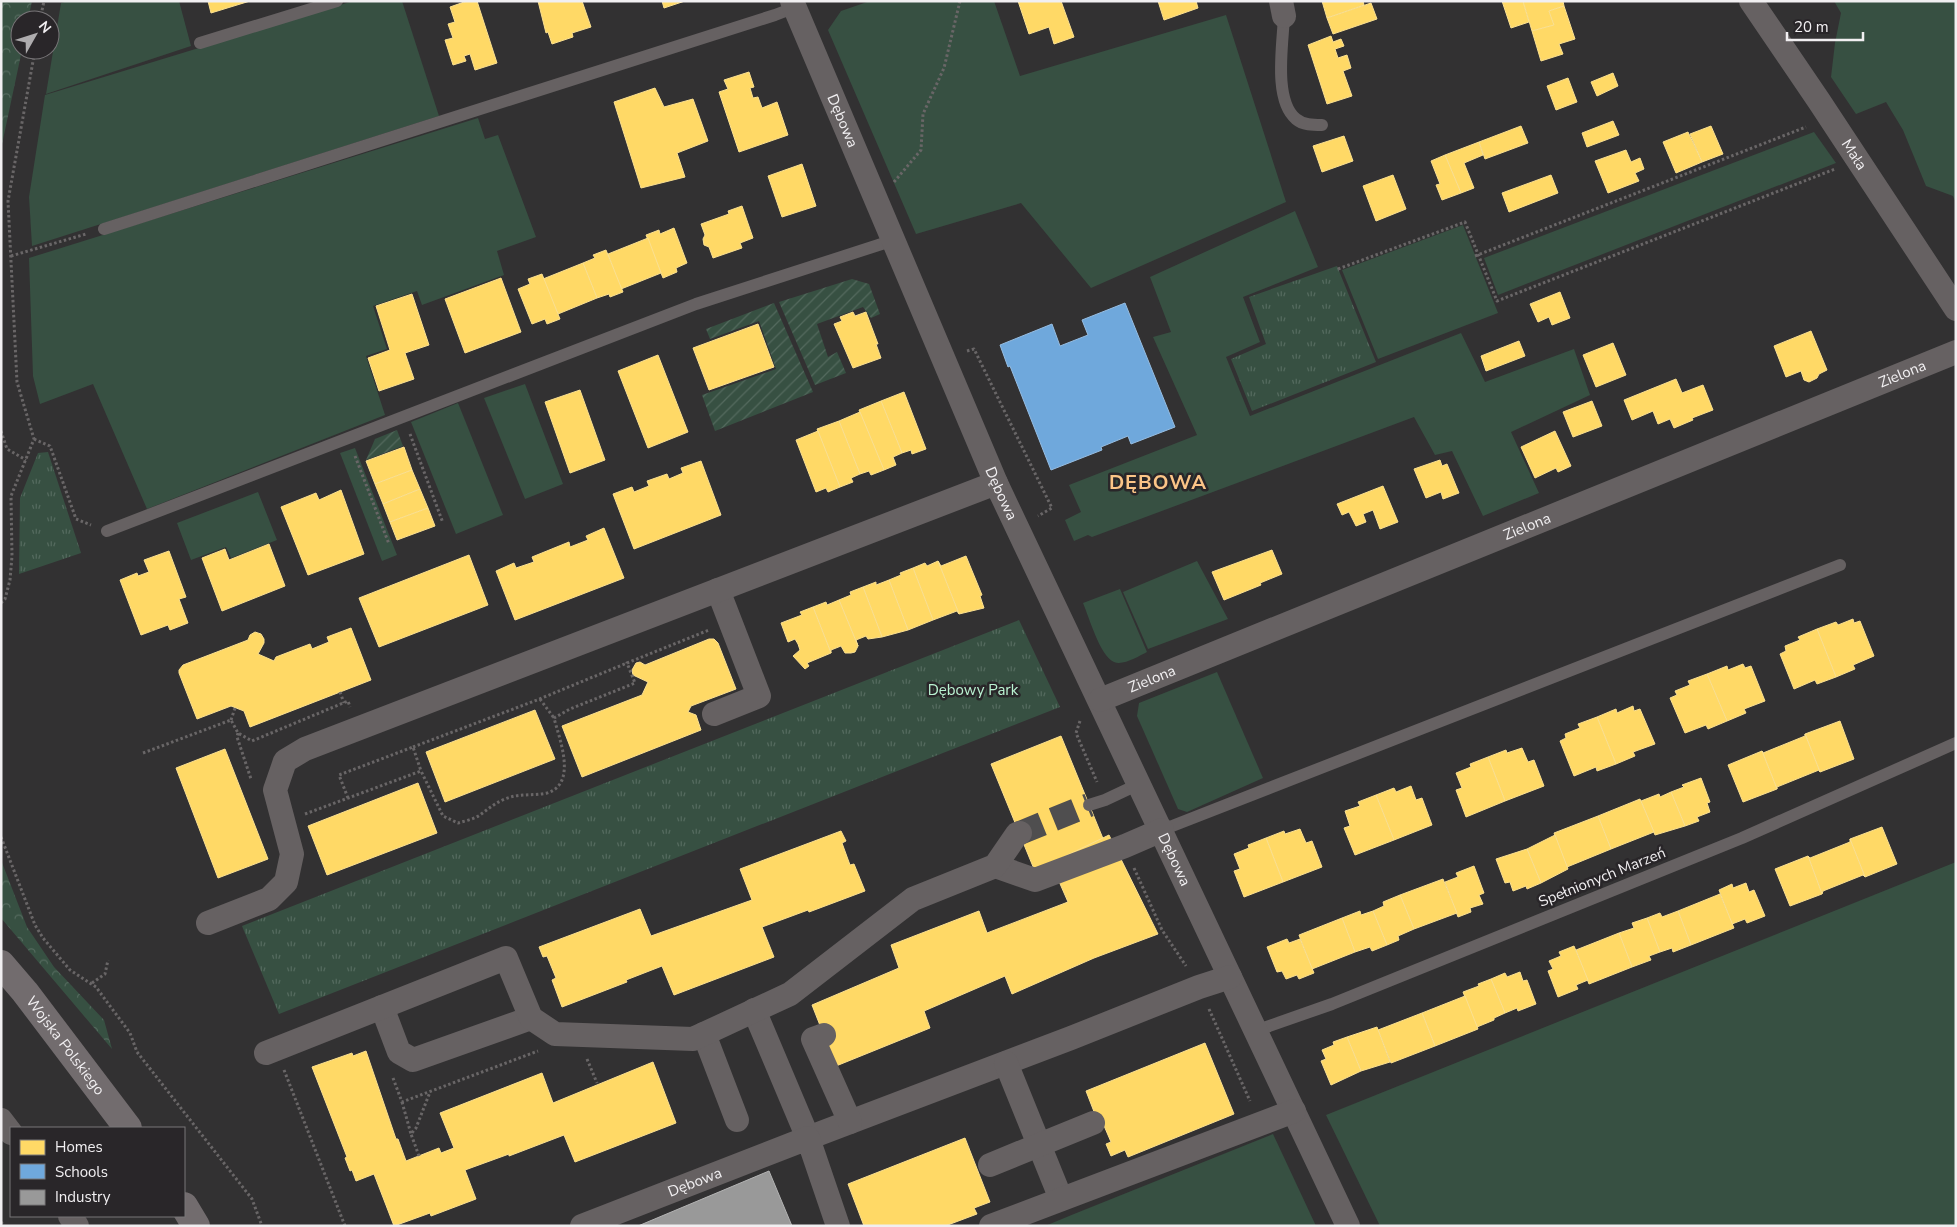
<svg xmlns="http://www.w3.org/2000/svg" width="1957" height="1227" font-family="'Nunito Sans',sans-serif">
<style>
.grass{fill:#375042}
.forest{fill:url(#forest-crowns)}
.park{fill:url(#park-tufts)}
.garden{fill:url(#garden-furrows)}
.homes{fill:#ffd966;stroke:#fbe090}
.schools{fill:#6fa8dc;stroke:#96bde2}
.industry{fill:#999;stroke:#b3b3b3}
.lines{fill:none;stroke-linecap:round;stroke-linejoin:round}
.minor-tunnel{stroke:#4f4e4f;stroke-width:24;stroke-dasharray:24 12;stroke-linecap:butt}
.path{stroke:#696667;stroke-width:3;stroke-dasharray:2.5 2.5;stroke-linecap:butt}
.service{stroke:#666162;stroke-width:12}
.minor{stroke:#666162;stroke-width:24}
.secondary{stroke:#726c6e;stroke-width:28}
.labels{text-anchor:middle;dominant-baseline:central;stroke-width:5;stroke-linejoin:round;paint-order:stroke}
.street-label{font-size:15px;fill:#f1eff1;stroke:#292629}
.park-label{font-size:15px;fill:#baf3d2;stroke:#292629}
.district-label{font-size:20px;font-weight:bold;letter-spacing:1px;fill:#fbc587;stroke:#292629}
</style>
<defs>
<pattern id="forest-crowns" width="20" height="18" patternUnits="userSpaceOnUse" patternTransform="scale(1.25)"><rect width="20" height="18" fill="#375042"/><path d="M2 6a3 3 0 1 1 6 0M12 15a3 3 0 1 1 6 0" fill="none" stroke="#546a5e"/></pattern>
<pattern id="park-tufts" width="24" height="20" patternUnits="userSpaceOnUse" patternTransform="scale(1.25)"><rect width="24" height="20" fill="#375042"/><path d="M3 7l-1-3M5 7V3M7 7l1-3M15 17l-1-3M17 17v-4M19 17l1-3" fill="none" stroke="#546a5e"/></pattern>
<pattern id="garden-furrows" width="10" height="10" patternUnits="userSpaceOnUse" patternTransform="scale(1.25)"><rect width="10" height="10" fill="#375042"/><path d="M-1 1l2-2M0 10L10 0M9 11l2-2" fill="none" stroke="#546a5e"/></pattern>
</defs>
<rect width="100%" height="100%" fill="#323132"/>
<g class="grass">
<path d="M68,1h111l12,45 -145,48 15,-91z"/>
<path d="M353,1h49l37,115 -407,130 -3,-49 16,-102z"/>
<path d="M870,1h124l26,75 206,-61 60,187 -195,86 -70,-85 -105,31 -88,-204 13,-19z"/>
<path d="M1834,1h122v202l-3,-7 -27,-10 -23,-56 -17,-28 -30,12 -25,-37 4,-34 6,-30z"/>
<path d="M478,118l7,21 13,-4 38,102 -39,14 7,24 -82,30 -5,-14 -44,15 14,43 -21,7 19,59 -238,94 -54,-125 -53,20 -7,-28 -4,-118z"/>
<path d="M1814,132l22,31 -338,132 -14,-37z"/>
<path d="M1295,211l23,56 -75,30 17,45 -34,15 24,59 211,-83 24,49 89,-33 16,46 -79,37 28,61 -56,23 -31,-65 -17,4 -21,-38 -322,120 -4,-2 -14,6 -9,-21 16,-8 -12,-27 128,-50 -44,-98 18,-5 -21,-55z"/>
<path d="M1463,225l35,88 -120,46 -36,-89z"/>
<path d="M525,384l38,100 -38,15 -41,-101z"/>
<path d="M458,403l45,112 -47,19 -45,-112z"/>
<path d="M355,448l42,107 -15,6 -42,-108z"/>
<path d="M258,492l19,48 -46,18 -5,-11 -35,13 -14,-37z"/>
<path d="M1197,561l31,58 -80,30 -25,-57z"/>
<path d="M1120,589l27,63c-8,4 -24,14 -33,10 -14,-6 -25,-45 -31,-59z"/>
<path d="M1217,672l46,106 -76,34 -9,-3 -41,-93 2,-13z"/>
<path d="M1956,862v364h-576l-54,-111z"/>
<path d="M1273,1134l43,92h-271l29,-12z"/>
</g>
<g class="forest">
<path d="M1,1h31l-4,19h-8v30h2l-21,99z"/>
<path d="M1,860l26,67 27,40 50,53 8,29 -111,-131z"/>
</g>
<g class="park">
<path d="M1337,266l39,96 -124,49 -21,-52 35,-15 -17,-47z"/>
<path d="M48,452l33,101 -62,21 1,-76 18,-45z"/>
<path d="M1019,620l41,87 -781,307 -37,-88z"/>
</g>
<g class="garden">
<path d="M852,279l17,5 11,30 -9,4 -8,-11 -46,17 11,33 9,-5 9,21 -31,12 -36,-83z"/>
<path d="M774,303l39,89 -98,39 -13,-36 74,-26 -17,-48 -49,18 -4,-10z"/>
<path d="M397,430l6,16 -37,14 9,-21z"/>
</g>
<g class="homes">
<path d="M208,1h42l-39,12z"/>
<path d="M467,1h10l20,62 -22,7 -5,-16 -6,2 2,5 -13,4 -8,-25 8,-2 -5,-14 7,-2 -5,-15z"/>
<path d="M538,1h44l9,26 -19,6 1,4 -21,7 -4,-12 -2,1z"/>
<path d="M662,1h23l-21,7z"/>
<path d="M1018,1h43l13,36 -20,7 -5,-17 -20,7z"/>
<path d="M1158,1h38l2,7 -34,12z"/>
<path d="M1322,1h41l1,4 -37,13z"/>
<path d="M1502,1h21l6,21 -18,6z"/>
<path d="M1523,1h40l1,5 -15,5 5,14 -22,6z"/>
<path d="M1371,3l6,16 -44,15 -6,-16z"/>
<path d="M1564,6l11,33 -16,5 4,10 -22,7 -9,-30 22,-6 -5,-14z"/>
<path d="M1331,36l2,6 8,-3 3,7 -9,3 3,9 9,-3 4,13 -8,3 9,25 -25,8 -19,-59z"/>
<path d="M749,72l5,15 -4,1 3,10 5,-1 4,11 15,-6 11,33 -49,17 -20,-60 9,-3 -4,-9z"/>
<path d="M1613,73l5,13 -21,10 -6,-14z"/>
<path d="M1568,78l9,24 -21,8 -9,-24z"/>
<path d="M655,88l9,19 29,-8 15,42 -31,12 8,24 -44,11 -27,-86z"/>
<path d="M1613,121l6,14 -32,12 -5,-14z"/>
<path d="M1521,126l7,17 -43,16 -6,-17z"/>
<path d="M1711,126l12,28 -21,8 -12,-28z"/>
<path d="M1688,132l14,30 -26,11 -13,-31z"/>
<path d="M1344,136l9,25 -31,11 -9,-26z"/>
<path d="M1479,142l4,13 -19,8 10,25 -13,5 -16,-38z"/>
<path d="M1626,150l5,12 9,-4 4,11 -9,4 4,8 -31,12 -13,-32z"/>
<path d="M1445,155l16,38 -19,7 -6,-15 4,-1 -9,-23z"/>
<path d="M802,164l14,42 -34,11 -14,-41z"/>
<path d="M1393,175l13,34 -30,12 -13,-35z"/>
<path d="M1551,175l7,18 -49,19 -7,-19z"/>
<path d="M742,206l11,32 -13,5 2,5 -29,10 -4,-11 -5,-2 -1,-6 2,-4 -4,-11 28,-10 -1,-3z"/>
<path d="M674,228l13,35 -11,5 1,4 -14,6 -17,-43 13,-5 1,4z"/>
<path d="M648,238l13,35 -40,16 -13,-35z"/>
<path d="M606,250l17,42 -13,5 -1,-3 -12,4 -14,-35 12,-5 -2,-3z"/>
<path d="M583,263l14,35 -39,16 -15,-35z"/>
<path d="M542,274l18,45 -13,5 -2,-5 -13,5 -14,-35 12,-5 -2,-5z"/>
<path d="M501,278l20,54 -56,21 -20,-54z"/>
<path d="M1560,292l10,26 -18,7 -3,-8 -11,5 -8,-18z"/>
<path d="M412,294l17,51 -24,8 9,26 -35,12 -11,-33 22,-8 -14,-44z"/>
<path d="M853,312l2,4 11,-4 12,32h-2l5,14 -28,10 -19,-44 8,-3 -2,-4z"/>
<path d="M758,324l16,43 -65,23 -16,-42z"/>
<path d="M1811,331l16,39 -8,4 -2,4 -8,4 -5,-2 -3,-9 -15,6 -12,-31z"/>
<path d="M1519,341l6,15 -39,15 -5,-15z"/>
<path d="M1613,343l13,32 -30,12 -13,-32z"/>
<path d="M658,355l30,77 -40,16 -30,-77z"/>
<path d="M1676,379l6,14 21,-8 10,25 -21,8 1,2 -19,8 -4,-9 -12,5 -5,-13 -21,9 -8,-20z"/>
<path d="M580,390l25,70 -35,13 -25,-71z"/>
<path d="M904,392l22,57 -14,5 -1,-4 -9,3 -21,-52z"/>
<path d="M881,401l21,52 -9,4 3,8 -12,5 -25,-60z"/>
<path d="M1592,401l10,25 -29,11 -10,-25z"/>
<path d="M860,412l24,58 -13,5 -2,-4 -9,3 -21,-53z"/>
<path d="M839,421l21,53 -9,4 2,4 -13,5 -23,-58z"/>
<path d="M818,431l22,56 -12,5 -2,-4 -10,4 -20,-52z"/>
<path d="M1555,431l16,35 -13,6 -2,-4 -21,10 -14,-31z"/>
<path d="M404,447l8,23 -37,14 -9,-23z"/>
<path d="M1440,460l2,6 5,-2 12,29 -16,6 -2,-7 -15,6 -12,-29z"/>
<path d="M701,461l20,54 -87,34 -21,-55 19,-7 2,5 15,-6 -2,-5 20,-7 2,5 14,-6 -2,-5z"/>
<path d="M412,470l8,19 -37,15 -8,-20z"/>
<path d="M1383,486l15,36 -18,7 -7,-19 -10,4 3,8 -10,4 -7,-14 -7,3 -5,-11z"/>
<path d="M420,489l8,19 -38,14 -7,-18z"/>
<path d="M341,490l23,64 -56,21 -27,-68 35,-14 3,7z"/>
<path d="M428,508l7,18 -38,14 -7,-18z"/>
<path d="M604,528l20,50 -109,42 -19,-49 18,-8 2,5 18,-6 -2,-5 37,-15 1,5 18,-7 -2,-4z"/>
<path d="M269,544l16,42 -63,25 -20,-53 23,-9 4,11z"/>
<path d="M1272,550l10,24 -22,9 1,2 -37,15 -12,-28z"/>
<path d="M169,551l17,46 -7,2 9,24 -18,7 -2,-5 -27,10 -21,-55 17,-7 1,3 11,-4 -5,-12z"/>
<path d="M469,555l19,50 -109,42 -20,-49z"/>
<path d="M966,556l16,39 -2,1 4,12 -25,6 -21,-53 3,5z"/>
<path d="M938,561l21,53 -2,-3 -24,9 -20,-52 12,-5 2,3z"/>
<path d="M913,568l20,52 -25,10 -19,-50 12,-5 -1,-2z"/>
<path d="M889,580l19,50 -26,7 -19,-50 13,-5v3z"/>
<path d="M863,587l19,50 -14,2 -2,-3 -10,4 2,6 -19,-46 12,-5 -1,-3z"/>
<path d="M839,600l19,46 -3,6 -4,1h-6l-4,-7 -10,4v3l-18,-46 13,-5 1,3z"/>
<path d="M813,607l18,46 -24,10 2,3 -4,3 -12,-13 7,-6 -2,-6 -3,-5 -7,3 -7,-19 21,-8 -2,-3z"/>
<path d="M1853,619l1,4 6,-2 14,35 -21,9 2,4 -19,8 -19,-48 19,-7 2,3z"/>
<path d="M351,628l20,52 -121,47 -6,-16 -13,-5 -34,13 -18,-46v-3l4,-5 65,-25 2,-5 5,-3 6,2 3,5v4l-6,11 16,7 2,-4 34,-13 2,5 17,-7 -2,-5z"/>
<path d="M1817,629l19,48 -19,7 -2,-4 -21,9 -14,-35 6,-3 -1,-5 15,-6 -2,-3z"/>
<path d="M709,639h5l4,4 18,46 -45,17 -3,6 8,3 5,15 -119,47 -20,-51 80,-31 6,-13 -15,-7 -1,-5 4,-7 4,-1 5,3z"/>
<path d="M1743,664l2,4 6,-2 14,35 -21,8 2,4 -19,8 -20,-47 20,-8 1,4z"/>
<path d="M1707,674l20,47 -19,8 -2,-4 -21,8 -15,-35 7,-3 -2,-4 15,-6 -2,-4z"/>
<path d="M1633,706l1,5 6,-2 15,35 -22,8 2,4 -19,8 -19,-47 19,-8 1,4z"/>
<path d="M535,710l20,49 -110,43 -19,-50z"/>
<path d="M1597,717l19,47 -19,7 -1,-4 -22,9 -14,-35 6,-3 -1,-4 15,-6 -2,-4z"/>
<path d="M1840,721l14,38 -34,13 -15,-38z"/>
<path d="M1805,734l15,38 -1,-2 -42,17v2l-15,-38 1,2 42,-17z"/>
<path d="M1061,736l43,105 -70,28 -43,-105z"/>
<path d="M1522,748l6,14 6,-2 10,26 -39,15 -17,-44 18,-7 1,3z"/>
<path d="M225,749l43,110 -50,19 -42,-110z"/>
<path d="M1762,751l15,38 -34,13 -15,-37z"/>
<path d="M1488,757l17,44 -39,16 -10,-27 6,-2 -6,-15 15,-6 -1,-3z"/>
<path d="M1701,778l9,24 -3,1 3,9 -13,5 2,4 -14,5 -14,-34 13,-5 -2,-2z"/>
<path d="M418,783l19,50 -110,42 -19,-49z"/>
<path d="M1411,786l5,14 6,-2 10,27 -38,15 -18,-45 18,-7 2,4z"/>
<path d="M1671,792l14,34 -30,9 -14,-34 18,-7 1,3z"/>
<path d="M1376,795l18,45 -39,15 -11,-27 6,-2 -5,-15 15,-5 -2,-4z"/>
<path d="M1640,799l14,33 -43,17 -13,-33z"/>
<path d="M1598,816l13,33 -44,18 -13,-34z"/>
<path d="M1882,827l15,37 -32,13 -15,-38z"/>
<path d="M1300,829l6,14 6,-2 10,26 -39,15 -17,-44 18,-7 1,3z"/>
<path d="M841,831l5,10 -4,2 8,22 4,-1 11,27 -56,21 -1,-2 -46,17 12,30 -100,38 -12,-29 -36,14 1,2 -65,25 -10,-27 4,-2 -9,-22 -4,1 -4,-10 101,-38 11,27 101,-36 -12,-31z"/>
<path d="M1109,835l49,99 -64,24 -82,36 -7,-18 -81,35 6,17 -94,38 -24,-61 87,-37 -8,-23 88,-34 8,22 81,-31 -17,-39z"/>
<path d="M1555,835l13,34 -27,14 -14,-34z"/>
<path d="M1266,838l17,44 -39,15 -10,-26 6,-2 -6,-15 15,-6 -1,-3z"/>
<path d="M1850,839l15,38 -2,-2 -40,16 -1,3 -14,-38 2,2 40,-16z"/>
<path d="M1527,849l14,34 -14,6 -1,-3 -13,5 -3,-9 -5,1 -9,-24z"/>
<path d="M1808,856l14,38 -32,12 -15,-37z"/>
<path d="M1474,866l10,27 -5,2 4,9 -13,4 1,4 -13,5 -13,-35 13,-5 -2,-4z"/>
<path d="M1443,879l14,34 -43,16 -14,-34z"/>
<path d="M1746,883l3,9 5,-2 11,26 -18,7 -2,-4 -13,5 -13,-34 13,-6 1,4z"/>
<path d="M1720,894l14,34 -43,17 -13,-34z"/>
<path d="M1400,895l14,34 -16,7 1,4 -12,5 -14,-34 11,-5 -1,-4z"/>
<path d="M1360,911l1,4 12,-4 14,34 -15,6 -2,-4 -15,5 -13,-34z"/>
<path d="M1678,911l13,34 -18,7 -1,-4 -12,4 -13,-34 13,-5 2,4z"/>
<path d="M1342,918l13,34 -43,17 -13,-34z"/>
<path d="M1647,918l13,34 -11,4 2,4 -19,7 -13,-34 15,-5 -2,-5z"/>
<path d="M1619,933l13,34 -43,17 -13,-34z"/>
<path d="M1287,939l2,4 11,-4 14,34 -15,6 -2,-4 -11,4 -4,-8 -5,1 -10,-25z"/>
<path d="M1574,946l14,34 -12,5 2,4 -20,8 -10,-26 5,-2 -4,-8 12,-5 -2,-4z"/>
<path d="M1520,972l3,9 4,-1 9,24 -18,7 -1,-3 -12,5 -14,-34 14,-6 2,4z"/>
<path d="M1491,979l14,34 -11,5v2l-17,7 -14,-35 16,-6 -1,-2z"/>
<path d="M1465,996l13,33 -43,17 -13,-33z"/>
<path d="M1422,1013l13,33 -44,17 -13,-33z"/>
<path d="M1377,1027l13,35 -29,9 -14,-34z"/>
<path d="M1347,1037l14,34 -30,14 -10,-24 5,-2 -4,-9 12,-5 -1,-3z"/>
<path d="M1205,1043l29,71 -106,43 -3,-7 -14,6 -5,-12 5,-2 -9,-21 -4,1 -12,-31z"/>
<path d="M366,1051l30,88h2l8,22 33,-13 2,5 13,-5 -14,-35 102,-40 11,30 100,-41 23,61 -101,39 -11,-27 -55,21v-2l-44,16 11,29 -45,17 -1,-3 -36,13 -20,-52 -18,7 -4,-11 -2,1 -5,-13 2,-1 -35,-90 40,-14 1,3z"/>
<path d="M965,1138l25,64 -16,6 3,6 -32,12h-81l-16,-42z"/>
</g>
<path class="schools" d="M1125,303l50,124 -44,17 -3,-8 -27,11 1,3 -51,20 -41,-104 -2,1 -8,-22 52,-21 8,22 28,-11 -6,-15z"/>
<path class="industry" d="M769,1171l23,55h-154z"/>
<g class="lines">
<path class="minor-tunnel" d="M1020,833l69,-28"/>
<g class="path">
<path d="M40,20l4,-19"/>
<path d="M894,182l27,-32 2,-36 21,-46 16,-67"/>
<path d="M11,256l75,-22"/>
<path d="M1475,256l331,-129"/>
<path d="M1338,269l127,-47 32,79 338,-132"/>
<path d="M967,351l7,-2 78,159 -14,8"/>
<path d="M1,431l6,18 19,11"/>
<path d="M410,434l33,89"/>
<path d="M34,439l16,7 26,73 15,6"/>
<path d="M355,456l34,88"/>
<path d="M1,603l4,-4 5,-19 2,-24 -1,-60 23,-57 -17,-57 -9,-181 27,-151"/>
<path d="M340,692l4,11"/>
<path d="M540,699l14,19"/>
<path d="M231,720l4,-12"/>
<path d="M1080,721l-4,12 21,49"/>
<path d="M238,733l-1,4 14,42"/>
<path d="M413,747l124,-47 90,-37"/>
<path d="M143,753l88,-33 7,13 14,8 96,-40 2,6"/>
<path d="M348,798l-9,-23 74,-28 8,24"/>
<path d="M305,814l116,-43 22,45 15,7c7,-2 16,-4 22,-8 8,-6 15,-12 25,-16 14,-6 28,-3 42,-6 31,-9 12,-55 7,-75l16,-9 65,-26 -8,-20 82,-33"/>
<path d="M1,837l34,88 8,13 27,32 26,17 34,46 7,19 115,147 10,27"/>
<path d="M1134,868l28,62 24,36"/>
<path d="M92,983l13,-9 3,-14"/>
<path d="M1209,1009l41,92"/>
<path d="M587,1059l10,24"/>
<path d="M284,1070l61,156"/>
<path d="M393,1078l9,24 136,-51"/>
<path d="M402,1102l9,32"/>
<path d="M419,1156l-8,-22 5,-6 14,-36"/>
<path d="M1,1222l3,4"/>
</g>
<g class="service">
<path d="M1284,16c-1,27 -11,84 12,103 7,6 17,6 26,6"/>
<path d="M200,43l137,-42"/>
<path d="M104,229l671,-214 21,-8"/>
<path d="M107,531l589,-227 198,-64"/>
<path d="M1089,805l16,-5 34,-16"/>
<path d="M1162,830l678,-265"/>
<path d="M1255,1031l77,-27 410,-166 214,-95"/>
</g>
<g class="minor">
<path id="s1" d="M792,1l204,482 352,743"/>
<path d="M1281,1l3,15"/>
<path id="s2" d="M1751,1l68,100 137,208"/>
<path id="s3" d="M1100,700l856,-348"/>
<path d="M714,714l45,-18 -41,-106"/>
<path d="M995,866l40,14 90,-34 37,-16"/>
<path d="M208,923l61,-24 17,-17 6,-28 -17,-64 10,-29 20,-12 691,-266"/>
<path d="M382,1007l17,45 14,8 118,-42"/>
<path d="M754,1010l54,128 263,-100 128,-51 31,-10"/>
<path d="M704,1034l33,86"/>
<path d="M824,1035l-11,4 37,83"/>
<path d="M266,1053l240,-95 25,60 24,16 138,5 97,-45 123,-95 82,-33 22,-32 3,-1"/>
<path d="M1006,1063l55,136"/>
<path d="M1,1120l10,13"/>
<path d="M990,1165l103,-42"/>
<path d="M70,1216l7,10"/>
<path id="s4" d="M582,1226l226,-88 30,88"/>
<path d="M991,1226l303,-115"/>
</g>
<g class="secondary">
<path id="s5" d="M1,964l24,28 103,136"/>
<path d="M184,1206l12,20"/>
</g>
</g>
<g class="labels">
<g class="street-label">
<text stroke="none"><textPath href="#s1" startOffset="130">Dębowa</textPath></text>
<text stroke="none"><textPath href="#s2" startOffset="185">Mała</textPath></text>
<text stroke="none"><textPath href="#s3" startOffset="866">Zielona</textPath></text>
<text stroke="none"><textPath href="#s1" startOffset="535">Dębowa</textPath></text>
<text stroke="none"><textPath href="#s3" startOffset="461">Zielona</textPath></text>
<text stroke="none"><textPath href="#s3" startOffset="56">Zielona</textPath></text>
<text stroke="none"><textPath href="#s1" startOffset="940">Dębowa</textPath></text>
<text transform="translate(1602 877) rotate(-22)">Spełnionych Marzeń</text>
<text stroke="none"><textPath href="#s5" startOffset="104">Wojska Polskiego</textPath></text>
<text stroke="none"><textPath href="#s4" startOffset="121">Dębowa</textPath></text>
</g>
<g class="park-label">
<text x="973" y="690">Dębowy Park</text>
</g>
<g class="district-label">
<text x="1158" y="482">DĘBOWA</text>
</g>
</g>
<rect width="1957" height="1227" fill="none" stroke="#f1eff1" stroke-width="5"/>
<rect x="10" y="1127" width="175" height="90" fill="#292629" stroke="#797679"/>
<rect x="20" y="1140" width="25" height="15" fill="#ffd966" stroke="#797679"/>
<text x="55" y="1152" font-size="15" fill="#f1eff1">Homes</text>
<rect x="20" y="1164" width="25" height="15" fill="#6fa8dc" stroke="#797679"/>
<text x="55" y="1177" font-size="15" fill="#f1eff1">Schools</text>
<rect x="20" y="1190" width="25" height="15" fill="#999999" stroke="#797679"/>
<text x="55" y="1202" font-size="15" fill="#f1eff1">Industry</text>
<g transform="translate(35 35) rotate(51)"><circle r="24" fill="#292629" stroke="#797679"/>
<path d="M0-4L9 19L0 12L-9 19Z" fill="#aeacae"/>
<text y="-8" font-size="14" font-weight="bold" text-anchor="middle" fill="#f1eff1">N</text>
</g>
<path d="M1787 32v8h76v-8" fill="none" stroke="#f1eff1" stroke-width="2.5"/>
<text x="1794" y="32" font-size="15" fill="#f1eff1" stroke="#292629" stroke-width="4" paint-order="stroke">20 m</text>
</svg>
